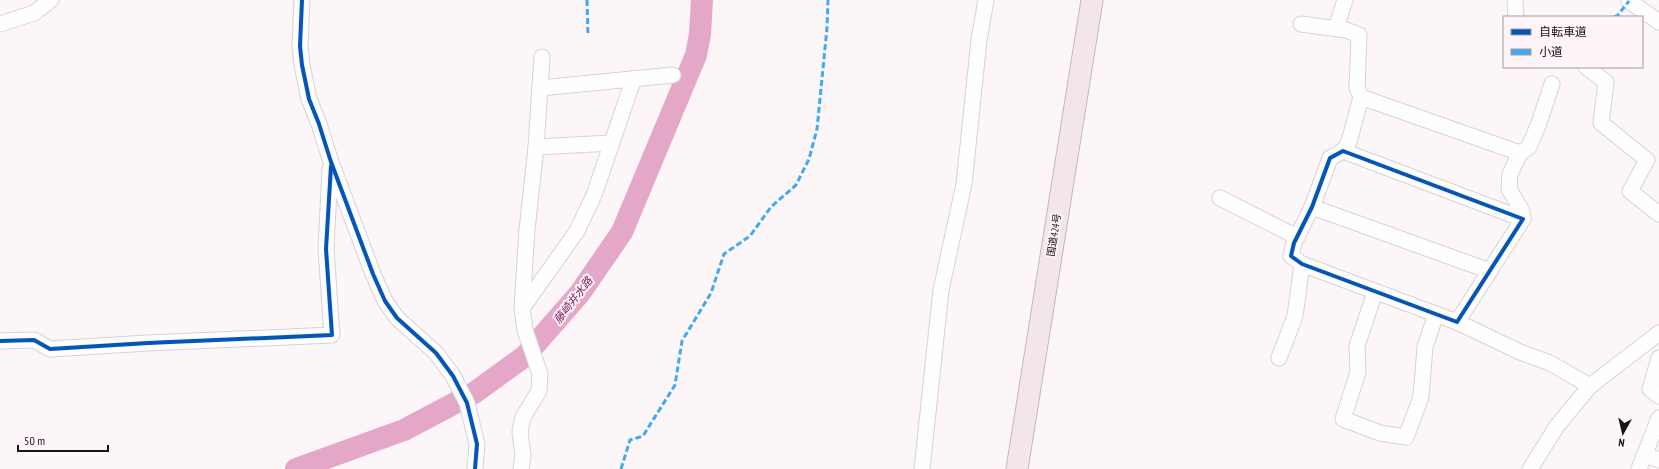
<svg xmlns="http://www.w3.org/2000/svg" width="1659" height="469" font-family="'PT Sans Narrow','Noto Sans JP',sans-serif">
<style>
.lines{fill:none;stroke-linecap:round;stroke-linejoin:round}
.river{stroke:#e5a7c7;stroke-width:22}
.minor-casing{stroke:#d7d2d4;stroke-width:17}
.highway-casing{stroke:#c3b5bc;stroke-width:23}
.minor{stroke:#fffefe;stroke-width:15}
.highway{stroke:#f2e6ec;stroke-width:21}
.quiet{stroke:#3fa9f5;stroke-width:3;stroke-dasharray:6 3;stroke-linecap:butt}
.cycleway-casing{stroke:#fef4f9;stroke-width:6}
.cycleway{stroke:#0057b8;stroke-width:4}
.labels{text-anchor:middle;dominant-baseline:central;stroke-width:4;stroke-linejoin:round;paint-order:stroke}
.street-label{font-size:10px;fill:#181416;stroke:#fef4f9}
.water-label{font-size:11px;font-style:italic;fill:#7d1956;stroke:#fef4f9}
</style>
<rect width="100%" height="100%" fill="#fcf6f9"/>
<g class="lines">
<path class="river" d="M296,469l108,-39 70,-37 51,-37 55,-63 42,-61 74,-177 4,-21 2,-34"/>
<g class="minor-casing">
<g id="minor">
<path d="M302,0l-2,46 2,19 7,34 10,25 12,38 42,112 12,27 12,17 39,35 17,23 14,27 10,41 -2,25"/>
<path d="M1515,0l1,17"/>
<path d="M1629,1l30,21"/>
<path d="M0,24l34,-11 17,-13"/>
<path d="M1301,24l45,6 13,5 -2,53 4,9 159,56"/>
<path d="M1336,28l9,-28"/>
<path d="M1586,67l20,15 -5,41 46,37 -17,31 29,23"/>
<path d="M540,88l133,-13"/>
<path d="M536,147l76,-4"/>
<path d="M1343,151l180,68 -66,103 -155,-58 -11,-8 3,-13 18,-36 18,-49z"/>
<path d="M1343,151l6,-9 12,-45"/>
<path d="M1220,198l77,39"/>
<path d="M1312,207l178,64"/>
<path d="M1523,219l-1,-8 -13,-22 1,-15 10,-21 9,-6 10,-24 13,-39"/>
<path d="M1375,292l-18,54 1,26 -15,47 37,14 26,4 15,-40 4,-50 11,-33"/>
<path d="M523,307l54,-76 17,-36 40,-117"/>
<path d="M1457,322l63,30 30,11 40,23"/>
<path d="M0,341l34,-1 16,9 98,-6 184,-8 -6,-86 4,-80"/>
<path d="M1279,358l16,-42 7,-52"/>
<path d="M1659,358l-9,31 9,7"/>
<path d="M1645,455l14,5"/>
<path d="M521,469l2,-14 -3,-23 3,-15 16,-26 1,-17 -15,-44 -3,-22 5,-78 9,-83 6,-90"/>
<path d="M922,469l19,-179 23,-106 15,-144 7,-40"/>
<path d="M1530,469l27,-43 33,-40 69,-53"/>
<path d="M1639,469l20,-51"/>
</g>
</g>
<g class="highway-casing">
<path id="highway" d="M1017,469l75,-469"/>
</g>
<use href="#minor" class="minor"/>
<use href="#highway" class="highway"/>
<g class="quiet">
<path d="M587,0l1,36"/>
<path d="M1614,17l4,-2 11,-14"/>
<path d="M621,469l9,-29 13,-4 32,-51 7,-44 29,-48 13,-39 26,-18 21,-29 25,-22 13,-26 8,-30 10,-101 1,-28"/>
</g>
<g class="cycleway-casing">
<g id="cycleway">
<path d="M302,0l-2,46 2,19 7,34 10,25 12,38 42,112 12,27 12,17 39,35 17,23 14,27 10,41 -2,25"/>
<path d="M1343,151l180,68 -66,103 -155,-58 -11,-8 3,-13 18,-36 18,-49z"/>
<path d="M0,341l34,-1 16,9 98,-6 184,-8 -6,-86 5,-83"/>
</g>
</g>
<use href="#cycleway" class="cycleway"/>
</g>
<g class="labels">
<g class="street-label">
<text transform="translate(1054 235) rotate(-81)">国道424号</text>
</g>
<g class="water-label">
<text transform="translate(573 300) rotate(-52)">藤崎井水路</text>
</g>
</g>
<rect x="1503" y="16" width="140" height="52" fill="#fef4f9" stroke="#a29a9e"/>
<rect x="1511" y="29" width="20" height="6" fill="#0057b8" stroke="#a29a9e"/>
<text x="1539" y="36" font-size="12" fill="#181416">自転車道</text>
<rect x="1511" y="49" width="20" height="6" fill="#3fa9f5" stroke="#a29a9e"/>
<text x="1539" y="56" font-size="12" fill="#181416">小道</text>
<g transform="translate(1623 433) rotate(188)" stroke="#fef4f9" stroke-width="3" paint-order="stroke">
<path d="M0-3L7 15L0 10L-7 15Z" fill="#181416"/>
<text y="-6" font-size="11" font-weight="bold" text-anchor="middle" fill="#181416">N</text>
</g>
<path d="M18 445v6h90v-6" fill="none" stroke="#181416" stroke-width="2"/>
<text x="24" y="445" font-size="12" fill="#181416" stroke="#fef4f9" stroke-width="3" paint-order="stroke">50 m</text>
</svg>
